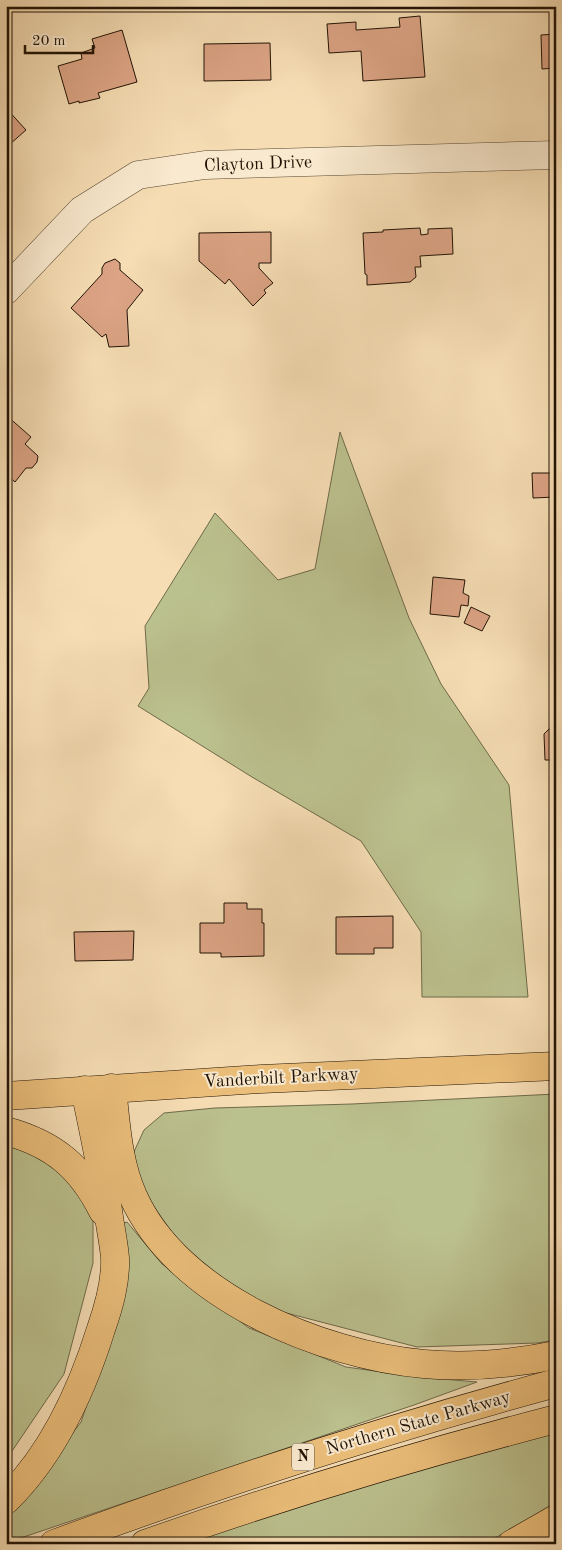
<svg xmlns="http://www.w3.org/2000/svg" width="562" height="1550" font-family="'Old Standard TT',serif">
<style>
.green{fill:#bbc18e;stroke:#6e6a4a}
.building{fill:#dca485;stroke:#211305}
.lines{fill:none;stroke-linecap:round;stroke-linejoin:round}
.minor-casing{stroke:#564631;stroke-width:29}
.major-casing{stroke:#211305;stroke-width:29}
.highway-casing{stroke:#211305;stroke-width:29}
.minor{stroke:#f9e9ce;stroke-width:28}
.major{stroke:#ebbe7a;stroke-width:28}
.highway{stroke:#ebbe7a;stroke-width:28}
.labels{text-anchor:middle;dominant-baseline:central;stroke-width:4;stroke-linejoin:round;paint-order:stroke}
.shield{fill:#f9e9ce;stroke:#625341;stroke-width:1}
.shield-label{font-size:16px;font-weight:bold;fill:#211305}
.street-label{font-size:18px;fill:#211305;stroke:#f9e9ce}
</style>
<rect width="100%" height="100%" fill="#f6ddb4"/>
<filter id="stains"><feTurbulence type="fractalNoise" baseFrequency=".004" numOctaves="4"/><feColorMatrix values="0 0 0 0 .2 0 0 0 0 .09 0 0 0 0 .02 0 0 0 .5 -.17"/></filter>
<radialGradient id="worn" r=".72"><stop offset=".6" stop-color="#630" stop-opacity="0"/><stop offset="1" stop-color="#630" stop-opacity=".3"/></radialGradient>
<g class="green">
<path d="M340,432l69,186 32,66 68,101 19,212h-106l-1,-65 -60,-91 -109,-64 -114,-71 11,-18 -4,-62 70,-113 63,67 37,-11z"/>
<path d="M556,1094v246l-19,3 -120,4 -142,-37 -83,-49 -47,-67 -13,-38 12,-26 20,-17 51,-5 137,-4z"/>
<path d="M6,1138l43,20 44,56v49l-29,111 -58,86z"/>
<path d="M127,1222l35,42 87,64 97,39 72,10 59,5 -63,23 -408,138v-28l10,-7 65,-86 34,-102 3,-95z"/>
<path d="M556,1432v70l-71,42h-302l196,-64z"/>
</g>
<g class="building">
<path d="M420,16l5,61 -62,4 -2,-30 -32,2 -2,-29 29,-2v8l44,-3 -1,-9z"/>
<path d="M122,30l15,52 -39,11 2,5 -21,5v-2l-10,3 -11,-38 24,-7 -1,-6 14,-5 -3,-9z"/>
<path d="M556,34v34l-14,1 -1,-34z"/>
<path d="M270,43l1,37 -67,1v-37z"/>
<path d="M6,108l20,22 -17,15 1,2 -4,3z"/>
<path d="M420,228l1,7 7,-1v-5l24,-1 1,26 -33,2 1,11h-6l1,10 -6,5 -43,3v-10l-2,-1 -2,-41 20,-1v-2z"/>
<path d="M271,232v31h-12v5l14,15 -9,7 2,3 -13,13 -24,-27 -4,5 -26,-23v-28z"/>
<path d="M115,259l5,4v7l23,20 -16,20 2,36 -20,1 -3,-13 -4,3 -31,-29 31,-34v-6l3,-5z"/>
<path d="M6,415l25,22 -6,7 13,12 -1,6 -5,6h-6l-11,14 -9,-8z"/>
<path d="M552,427h4v70l-23,1 -1,-25h22z"/>
<path d="M433,577l32,3 -2,13 6,3 -1,10 -7,-1 -2,12 -29,-3z"/>
<path d="M471,607l19,9 -8,15 -18,-8z"/>
<path d="M549,729h7v31h-11l-1,-26z"/>
<path d="M224,903h23v6h15v14h2v33l-43,1v-4h-21v-30h24z"/>
<path d="M393,916v32h-19v6h-38v-37z"/>
<path d="M6,926h3l1,28h-3l1,19h-2z"/>
<path d="M134,931l-1,29 -58,1 -1,-29z"/>
</g>
<g class="lines">
<g class="minor-casing">
<path id="minor" d="M6,290l76,-80 56,-35 67,-10 351,-10"/>
</g>
<g class="major-casing">
<path id="major" d="M6,1096l255,-17 295,-13"/>
</g>
<g class="highway-casing">
<g id="highway">
<path d="M112,1088c4,36 6,75 21,108 44,100 188,159 291,168 44,4 88,0 132,-9"/>
<path d="M6,1131c48,13 75,36 97,80"/>
<path d="M6,1500c47,-46 76,-110 95,-171 8,-23 15,-47 14,-71 -1,-13 -4,-27 -6,-41 -6,-42 -15,-85 -24,-127"/>
<path d="M54,1544c165,-61 332,-115 502,-161"/>
<path d="M145,1544c135,-48 272,-89 411,-125"/>
<path d="M512,1544l44,-25"/>
</g>
</g>
<use href="#minor" class="minor"/>
<use href="#major" class="major"/>
<use href="#highway" class="highway"/>
</g>
<g class="labels">
<rect class="shield" x="292" y="1443.5" width="22" height="27" rx="4"/>
<g class="shield-label">
<text x="303" y="1457">N</text>
</g>
<g class="street-label">
<text transform="translate(258 164) rotate(-2)">Clayton Drive</text>
<text transform="translate(281 1078) rotate(-3)">Vanderbilt Parkway</text>
<text transform="translate(418 1423) rotate(-16)">Northern State Parkway</text>
</g>
</g>
<rect width="562" height="1550" fill="none" stroke="#f6ddb4" stroke-width="25"/>
<rect x="8" y="8" width="547" height="1535" fill="none" stroke="#211305" stroke-width="2.5"/>
<rect x="12" y="12" width="537" height="1525" fill="none" stroke="#211305"/>
<path d="M25 45v8h68v-8" fill="none" stroke="#211305" stroke-width="2.5"/>
<text x="32" y="45" font-size="15" fill="#211305" stroke="#f9e9ce" stroke-width="4" paint-order="stroke">20 m</text>
<rect width="100%" height="100%" filter="url(#stains)"/>
<rect width="100%" height="100%" fill="url(#worn)"/>
</svg>
